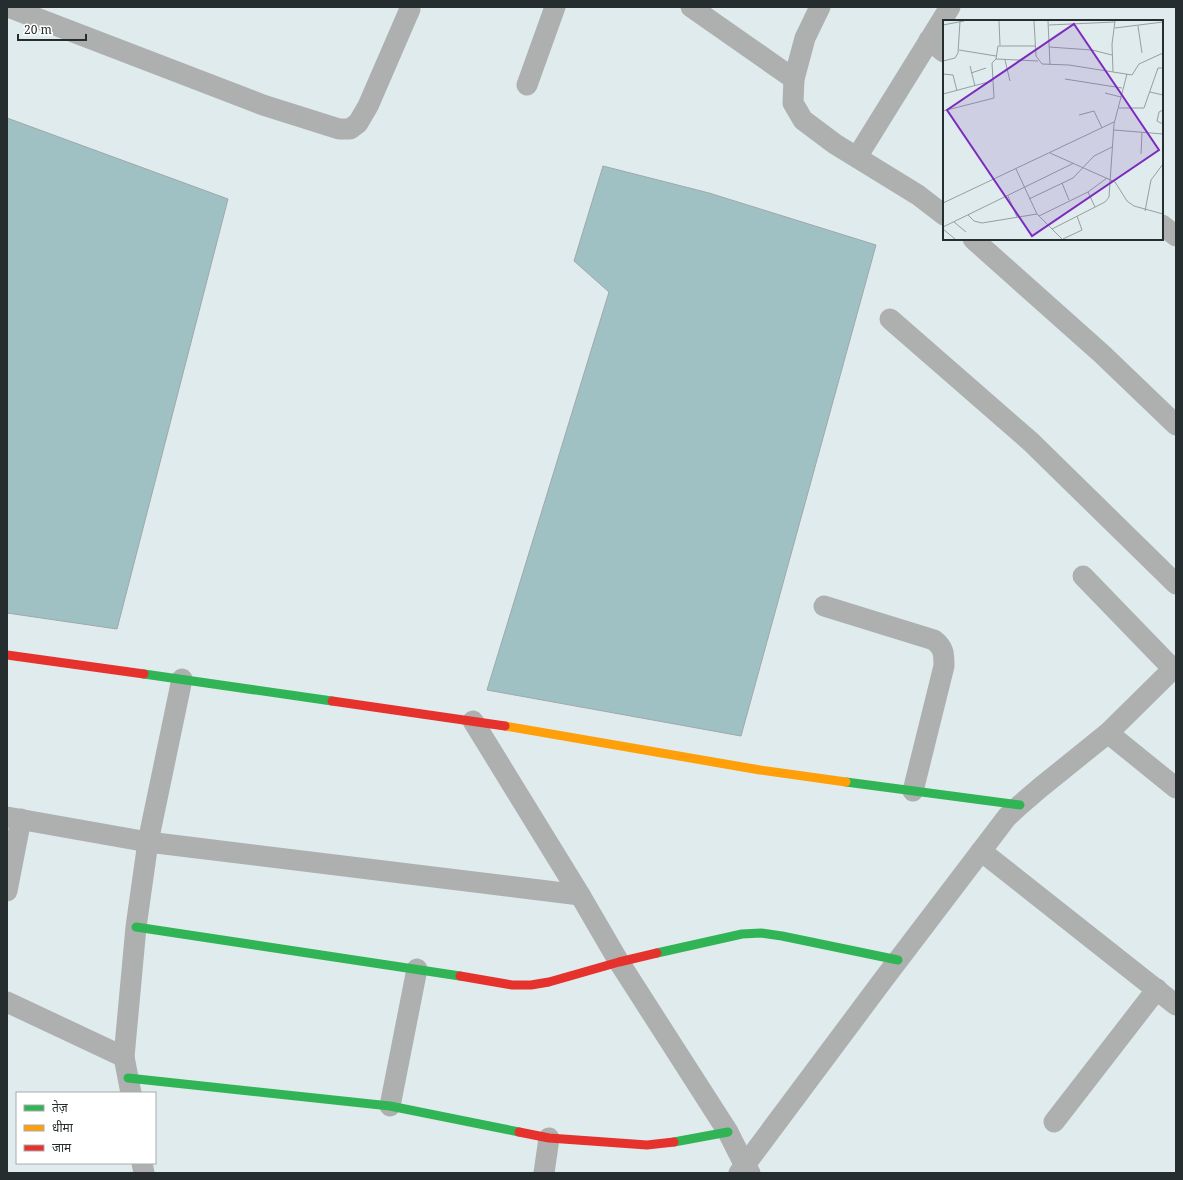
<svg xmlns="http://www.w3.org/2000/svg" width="1183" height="1180" font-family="'Noto Serif','Noto Sans Devanagari',serif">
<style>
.building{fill:#9fc1c4;stroke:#9fa8aa}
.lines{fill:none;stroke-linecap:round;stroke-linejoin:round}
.street{stroke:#aeb0af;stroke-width:21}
.fast{stroke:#30b455;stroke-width:9}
.slow{stroke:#ff9f0a;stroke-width:9}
.jam{stroke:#e5322d;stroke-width:9}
.inset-road{fill:none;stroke:#959fa0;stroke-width:1}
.view{fill:#7b2cbf;fill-opacity:0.15;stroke:#7b2cbf;stroke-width:2}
.inset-edge{fill:none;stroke:#252d2e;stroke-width:2}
</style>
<rect width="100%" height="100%" fill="#dfebec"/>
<g class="building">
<path d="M7,118l221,81 -111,430 -110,-16z"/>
<path d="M603,166l106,27 167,52 -135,491 -254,-46 122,-398 -35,-31z"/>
</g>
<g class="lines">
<g class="street">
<path d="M8,7l255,98 76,24h11l8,-6 10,-17 42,-97"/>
<path d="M691,7l103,72"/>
<path d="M820,7l-15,31 -11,41 -1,24 10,17 32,24 83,51 26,20"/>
<path d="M929,40l15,12"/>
<path d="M527,85l28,-78"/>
<path d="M857,157l93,-150"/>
<path d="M1162,225l14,11"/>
<path d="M973,239l129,115 74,71"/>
<path d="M890,319l141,123 145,142"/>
<path d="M1083,576l90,93"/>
<path d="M824,606l110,34c10,8 10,14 10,26l-31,125"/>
<path d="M473,721l107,174 39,67 109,170 17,34 5,7"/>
<path d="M1108,733l68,55"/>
<path d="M7,817l141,25 432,53"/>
<path d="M981,851l195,154"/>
<path d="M7,891l14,-72"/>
<path d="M7,1002l117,55"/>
<path d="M131,1093l-7,-36 12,-130 12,-85 34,-163"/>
<path d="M390,1106l27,-137"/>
<path d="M1054,1122l103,-133"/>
<path d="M142,1163l2,10"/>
<path d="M544,1173l5,-35"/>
<path d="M739,1173l144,-193 124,-163 13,-12 21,-18 67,-54 68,-67"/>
</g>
<g class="fast">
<path d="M144,674l188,27"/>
<path d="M846,782l174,23"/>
<path d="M136,927l324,49"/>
<path d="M657,953l85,-19 19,-1 21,3 116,24"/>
<path d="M128,1078l262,28 129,26"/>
<path d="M674,1142l54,-10"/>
</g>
<path class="slow" d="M505,726l255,44 86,12"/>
<g class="jam">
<path d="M7,655l137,19"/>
<path d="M332,701l173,25"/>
<path d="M460,976l52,9h19l18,-3 70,-20 38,-9"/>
<path d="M519,1132l30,6 98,7 27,-3"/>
</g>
</g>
<g transform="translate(943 20)">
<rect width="220" height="220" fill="#dfebec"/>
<path class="inset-road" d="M56,1l1,24M91,1l2,35 6,8 27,1 63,10 7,-11 24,-11M105,1l2,44M0,5l21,-4M106,5l66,-3M195,6l4,27M172,8l48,-6M106,27l43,3 20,5M16,30l37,6M53,39l42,2M62,40l5,21M0,41l12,-3 3,-5 2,-32M27,46l5,20M170,52l-1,-28 3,-23M28,53l15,-5M0,54l10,1 4,16M122,59l57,9M207,72l13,3M162,73l16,4M0,74l49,-13M176,88h25l14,-40h5M220,90l-4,2 -2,9 6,3M0,91l51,-13 -2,-35 4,-4 2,-13h37M136,95l15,-4 8,17M171,110l49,4M107,133l65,29 12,19 7,5 29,8M198,134l1,-22M73,149l21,45 25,25M119,163l7,17M145,172l7,15M65,176l9,21M86,179l44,-21 21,-22 18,-9M0,183l171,-81M202,191l6,-31 12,-16M25,195l6,6 8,2 55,-9M96,196l49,-24 19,-14M11,202l12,10M0,207l131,-64M0,209l12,10M109,209l53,-27 4,-5 5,-73 13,-50M120,219l19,-9 -5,-14"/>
<path class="view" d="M131,4l85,126 -127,86 -85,-126z"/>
<rect width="220" height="220" class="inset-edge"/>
</g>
<rect width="1183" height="1180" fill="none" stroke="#252d2e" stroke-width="16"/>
<rect x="16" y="1092" width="140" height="72" fill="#ffffff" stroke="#a8abab"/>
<rect x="24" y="1105" width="20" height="6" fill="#30b455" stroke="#a8abab"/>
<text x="52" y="1112" font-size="12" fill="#252d2e">तेज़</text>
<rect x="24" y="1125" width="20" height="6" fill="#ff9f0a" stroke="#a8abab"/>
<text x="52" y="1132" font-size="12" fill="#252d2e">धीमा</text>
<rect x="24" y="1145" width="20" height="6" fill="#e5322d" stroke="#a8abab"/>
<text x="52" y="1152" font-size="12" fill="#252d2e">जाम</text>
<path d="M18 34v6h68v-6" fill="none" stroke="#252d2e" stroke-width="2"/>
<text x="24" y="34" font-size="12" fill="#252d2e" stroke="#ffffff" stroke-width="3" paint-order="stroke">20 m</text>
</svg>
